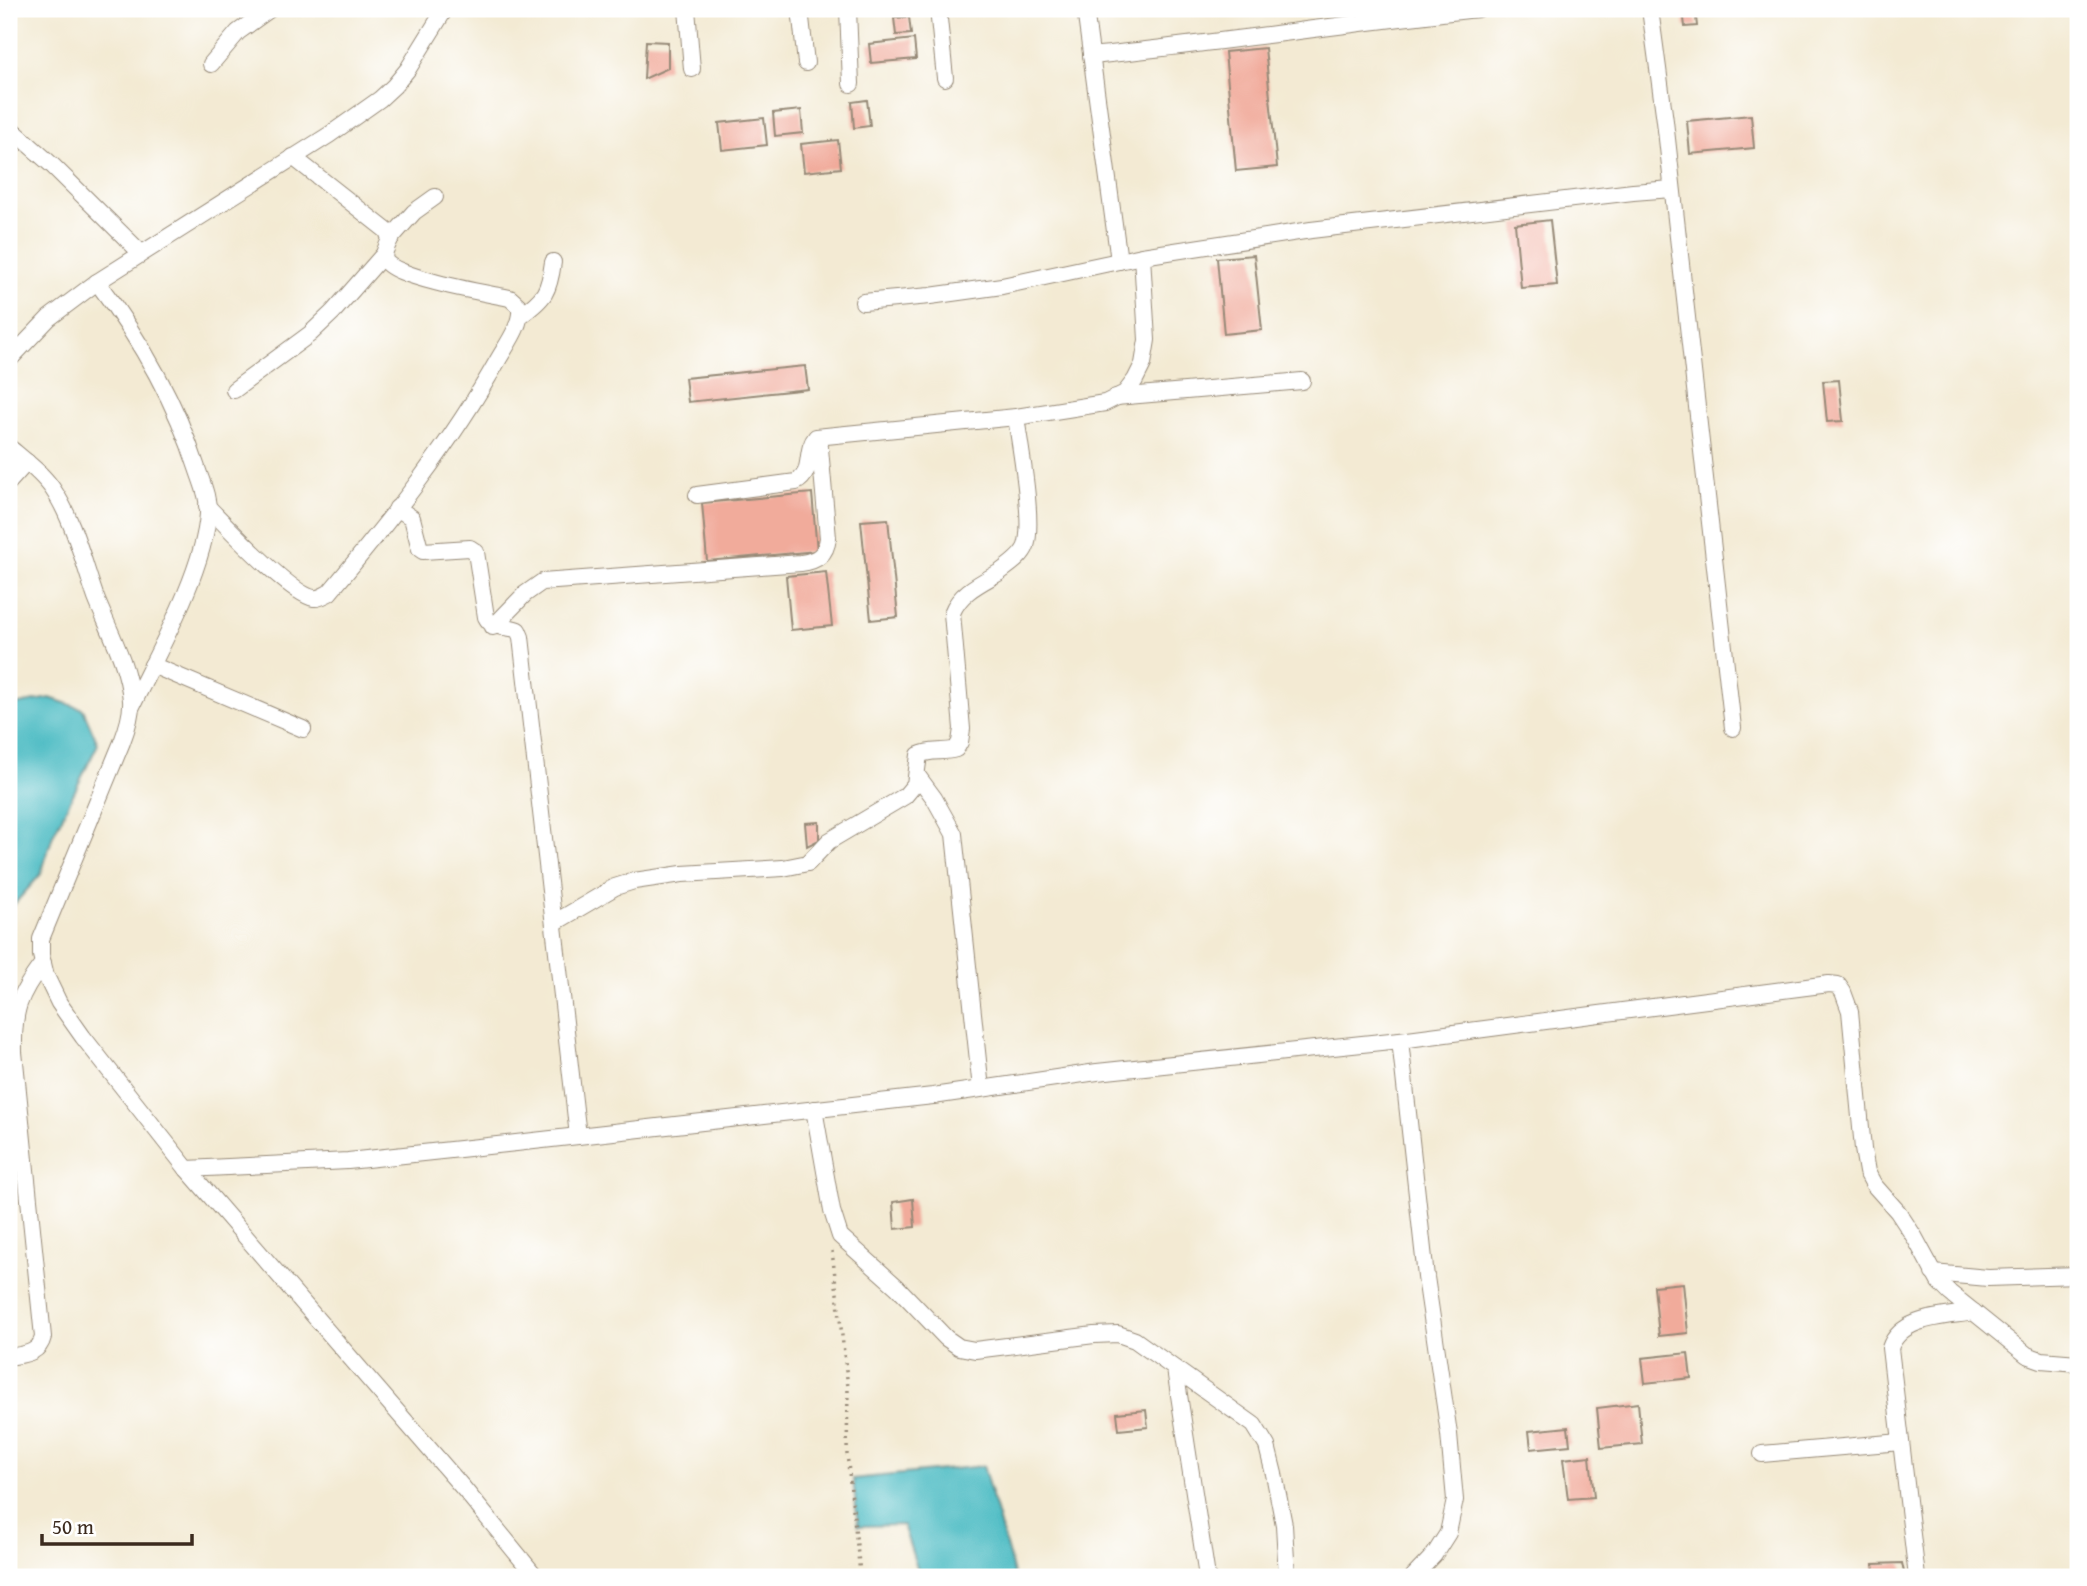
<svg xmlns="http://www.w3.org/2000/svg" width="2087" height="1586" font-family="'Gentium Book Plus',serif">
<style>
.water{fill:#4cbbc3;stroke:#447270;stroke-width:2}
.building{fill:#f1ab9b}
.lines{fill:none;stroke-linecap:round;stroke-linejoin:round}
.street-casing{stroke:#978a78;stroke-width:18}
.path{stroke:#978a78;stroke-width:3.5;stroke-dasharray:2 5;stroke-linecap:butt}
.street{stroke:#fff;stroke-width:16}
</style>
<rect width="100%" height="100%" fill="#fff"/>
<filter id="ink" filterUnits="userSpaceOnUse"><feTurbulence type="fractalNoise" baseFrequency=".0143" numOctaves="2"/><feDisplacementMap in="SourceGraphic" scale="14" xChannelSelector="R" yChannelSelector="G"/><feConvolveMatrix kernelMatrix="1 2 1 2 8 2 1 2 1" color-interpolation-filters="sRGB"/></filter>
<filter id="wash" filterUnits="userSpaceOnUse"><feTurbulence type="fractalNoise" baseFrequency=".00686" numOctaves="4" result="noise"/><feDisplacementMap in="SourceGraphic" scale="28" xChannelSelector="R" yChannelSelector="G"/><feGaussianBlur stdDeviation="1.57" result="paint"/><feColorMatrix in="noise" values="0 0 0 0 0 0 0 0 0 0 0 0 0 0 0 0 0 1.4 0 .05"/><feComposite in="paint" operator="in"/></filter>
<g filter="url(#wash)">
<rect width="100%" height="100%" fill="#f3ead3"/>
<g class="water">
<path d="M50,698l33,11 15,35 -45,91 -12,39 -32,36v-204z"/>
<path d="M983,1466l32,111h-95l-17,-52 -45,1 -5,-47z"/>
</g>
<g id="blocks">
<g class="building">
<path d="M1683,9h12l2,17 -12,1z"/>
<path d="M909,17l2,17 -15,1 -2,-17z"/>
<path d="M914,39l2,20 -45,4 -2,-19z"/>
<path d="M646,41l22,1v26l-24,11z"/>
<path d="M1265,48l12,119 -41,4 -11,-119z"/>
<path d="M867,100l3,26 -16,2 -2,-26z"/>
<path d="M801,110l2,23 -28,3 -2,-23z"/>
<path d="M1751,115l3,33 -64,6 -3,-33z"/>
<path d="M764,118l3,27 -45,5 -3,-27z"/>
<path d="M838,140l3,28 -37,4 -3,-28z"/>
<path d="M1550,220l7,65 -36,3 -6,-64z"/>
<path d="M1254,255l8,75 -38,4 -7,-76z"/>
<path d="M805,366l3,23 -120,13 -3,-24z"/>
<path d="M1839,380l4,41 -16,1 -4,-41z"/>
<path d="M812,493l5,58 -110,10 -5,-58z"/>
<path d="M888,519l10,98 -27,3 -10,-99z"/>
<path d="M826,572l6,54 -41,4 -5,-54z"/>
<path d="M819,822v18l-12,6 -2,-23z"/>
<path d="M913,1199l2,28 -20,2 -2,-27z"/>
<path d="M1683,1283l5,50 -29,3 -5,-50z"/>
<path d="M1688,1353l3,25 -46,5 -3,-25z"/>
<path d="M1638,1403l4,41 -41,4 -4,-40z"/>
<path d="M1146,1410l2,17 -29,3 -2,-17z"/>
<path d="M1568,1427l2,18 -39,4 -2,-18z"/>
<path d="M1590,1456l4,41 -26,2 -5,-40z"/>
<path d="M1902,1563l3,14h-30l-2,-13z"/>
</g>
</g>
</g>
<g filter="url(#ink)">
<use href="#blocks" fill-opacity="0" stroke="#978a78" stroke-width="2"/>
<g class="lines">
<g class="street-casing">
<g id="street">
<path d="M687,9l5,60"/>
<path d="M800,9l6,54"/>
<path d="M848,9l3,75"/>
<path d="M938,9l7,69"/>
<path d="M1085,9l34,252"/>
<path d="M1650,9l15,112 68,607"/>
<path d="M1091,56c129,-13 257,-33 387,-47"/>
<path d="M211,64l27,-32 32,-23"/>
<path d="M9,127l44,39 88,87"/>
<path d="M390,239l24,-27 21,-15"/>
<path d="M97,282c43,57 78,118 100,186 5,15 12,30 11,46 -4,57 -51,140 -76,192"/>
<path d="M863,302l67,-6 72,-10 140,-30 169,-26 322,-38 39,-3"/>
<path d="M520,316c25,-18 29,-24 33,-54"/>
<path d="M9,360l40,-42 48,-36 232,-147 51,-36 14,-13 14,-17 37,-60"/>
<path d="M234,390l76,-56 23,-22 51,-58"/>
<path d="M1116,397l186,-16"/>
<path d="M9,447c15,13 32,25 43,41 22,32 31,74 44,110 13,33 32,66 35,102 1,14 -4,29 -9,42l-81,197v16l5,21 13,27 24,34 104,132 277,320 72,88"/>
<path d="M9,482l18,-20"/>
<path d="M697,495l99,-13c18,-9 8,-31 20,-45l200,-20 89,-14 20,-10 10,-13 8,-16 4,-24 -5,-84"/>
<path d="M207,506c19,19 84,89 107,92 5,1 10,-3 15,-5 62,-74 122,-149 169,-233 9,-16 24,-35 22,-53l-10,-9c-21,-4 -119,-21 -125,-38 -3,-8 3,-14 5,-21l-3,-8 -94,-74"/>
<path d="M397,508l15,10 8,31 3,2 47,-3 6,4 10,65c7,14 19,7 32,13l3,7 57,499"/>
<path d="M493,627l32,-33 17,-12 259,-19c16,-2 25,-8 27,-25l-9,-101"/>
<path d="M152,665l151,64"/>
<path d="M917,775l17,23 20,36 27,255"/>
<path d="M554,923l61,-36 19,-6 48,-7 101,-6 25,-5 21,-22 76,-45 10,-12 4,-29c11,-6 24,-2 37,-6l4,-7 2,-13 -10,-116c8,-21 29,-30 48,-41 9,-7 22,-15 26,-26 8,-25 -6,-100 -10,-129"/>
<path d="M1400,1040l26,237 23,157 6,66 -7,33 -14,22 -21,22"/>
<path d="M814,1109l18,102 8,25 57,51 49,51 13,9 16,3 119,-15 24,-1 17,6 119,85 13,21 7,28 10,51 3,52"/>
<path d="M187,1169l161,-8 168,-18 417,-47 164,-24 303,-32 429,-56 9,1 5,7 7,19 13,138 4,23 7,13 24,27 17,26 24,44 11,11 77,62 14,5 37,3"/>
<path d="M1933,1273l55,5 90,-3"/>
<path d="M9,1357c15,-3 30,-3 34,-20l-29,-285c-1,-40 4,-57 29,-89"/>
<path d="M1175,1369l32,208"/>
<path d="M1762,1454l139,-12"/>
<path d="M1917,1577l-27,-229c11,-32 55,-31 84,-36"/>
</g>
</g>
<path class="path" d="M832,1251l16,136 -1,67 13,119"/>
<use href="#street" class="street"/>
</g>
</g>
<rect width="2087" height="1586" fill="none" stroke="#fff" stroke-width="35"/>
<path d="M42 1534v10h150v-10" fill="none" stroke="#3b2a1e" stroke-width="3.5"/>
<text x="52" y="1534" font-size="21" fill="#3b2a1e" stroke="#ffffff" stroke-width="5" paint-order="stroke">50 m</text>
</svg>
